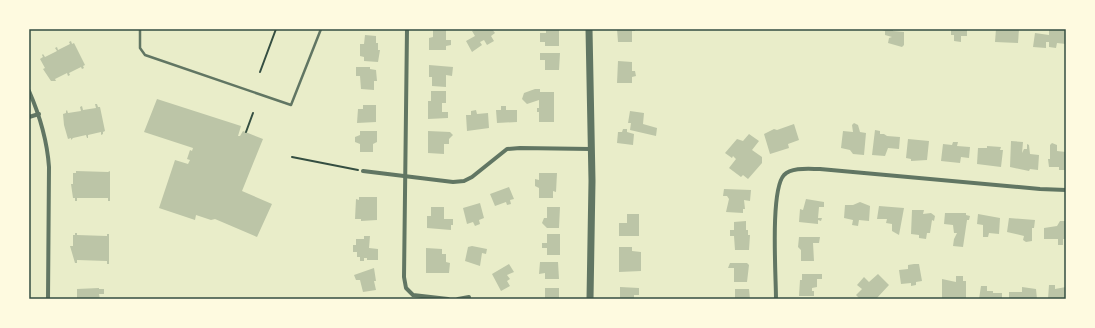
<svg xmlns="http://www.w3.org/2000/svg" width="1095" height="328" font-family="Roboto,sans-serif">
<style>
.building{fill:#bcc5a7}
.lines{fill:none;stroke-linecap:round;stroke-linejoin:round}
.path{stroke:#344e41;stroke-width:2}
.service{stroke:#617663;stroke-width:2.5}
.minor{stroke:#617663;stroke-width:4}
.tertiary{stroke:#617663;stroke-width:7}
.neatline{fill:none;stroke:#344e41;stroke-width:1.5}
</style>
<rect width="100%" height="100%" fill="#e9edc9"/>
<g class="building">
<path d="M433,29h13v11h5v5l-5,1v4h-17v-12l4,-1z"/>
<path d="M476,29h16l3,4 -4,3 3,5 -7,4 -3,-5 -4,2 2,3 -10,7 -6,-11 9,-5 -3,-5z"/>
<path d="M546,29h13v17h-14v-4h-5v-9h6z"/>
<path d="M617,29h18v2h-3v11h-14z"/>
<path d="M879,29h14v2l11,1v13l-2,2 -14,-4 1,-5 3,-1 -7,-2v-4z"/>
<path d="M951,29h16v7h-6v6l-7,-1v-6h-3z"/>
<path d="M996,29h23l-1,14 -23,-1z"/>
<path d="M1049,29l17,1v14l-9,-1 -1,5 -7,-1v-5h-3v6l-13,-1 2,-14 14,2z"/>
<path d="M365,35l11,1v7h2v7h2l-2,12 -14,-1v-4l-4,-1v-12h4z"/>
<path d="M71,41l1,3 2,-1 11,22 -2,1 1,2 -2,1 -1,-2 -12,6 1,2 -2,1 -1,-3 -12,6 1,2h-5l-8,-12 2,-1 -5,-9 3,-2 -1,-2 1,-1 2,3 12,-6 -2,-3 2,-1 1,3 12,-6 -1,-2z"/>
<path d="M540,53h20l-1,17h-14v-10h-5z"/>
<path d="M618,61l14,1v9h3l1,5 -4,1v6h-15z"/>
<path d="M429,65l24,2 -1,9 -6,-1v12l-14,-1v-9h-3z"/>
<path d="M356,67h14v2l6,1 1,11h-3v9l-13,-1 -1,-13h-4z"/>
<path d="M535,89h5v3h14v30h-15v-10h-2v-4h2v-8l-12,4 -5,-5 2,-6z"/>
<path d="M431,91h15v12h-4v9h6v6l-20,1v-18h3z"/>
<path d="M157,99l84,27 -3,10h2l3,-5 20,8 -21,52 30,13 -15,33 -42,-18 -4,1 -15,-5 -1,5 -36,-12 16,-48 13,4 2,-4 -3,-1 3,-9 2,1 1,-3 -49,-16z"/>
<path d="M95,104h2l1,3h2l5,24 -2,1v2l-2,1v-3l-13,3v3h-1l-1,-3 -13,3 -2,2v-2l-3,1 -4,-14 -1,-11 3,-1v-2l1,-1 1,3 13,-2 -1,-4 2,-1 1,4 13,-2z"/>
<path d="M363,105h13v17l-19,1 1,-14h5z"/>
<path d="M501,106h5v4h11v12l-20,1 -1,-13h5z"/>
<path d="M476,110l1,4 11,-1 1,15 -22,3 -1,-16h5v-4z"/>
<path d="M630,111l14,2 -1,11 14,4 -1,8 -26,-6 1,-7h-3z"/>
<path d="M854,123l4,2 2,7 6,1 -2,22 -11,-1 -3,-4 -9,-2 2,-17 10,1 -1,-7z"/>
<path d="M794,124l5,16 -11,4 1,4 -19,6 -6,-20 10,-5 3,1z"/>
<path d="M623,129h4v3l7,2 -1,11 -16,-2 1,-11h4z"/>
<path d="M875,130l5,1v3h4l3,2 13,1 -1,12 -11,-1 -3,8 -13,-1z"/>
<path d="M360,131h17v11l-4,2v8h-13v-8l-5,-2v-5l5,-2z"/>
<path d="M428,131l22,1 3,3 -4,4v5h-5v10l-16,-1z"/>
<path d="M749,134l10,7 -7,9 10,7v6l-14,16 -5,-4 -2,2 -12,-9 7,-9 -3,-3 -1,2 -7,-5 12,-14 6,2z"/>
<path d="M908,139l21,2 -2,19 -16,1v-2l-5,-1z"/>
<path d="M1011,141l12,1 -1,11 2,-4h3v-5l2,1 1,9 9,1 -1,15 -8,-1 -1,2 -19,-4z"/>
<path d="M953,142h5l-1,4 13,1 -1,11 -8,-1 -1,6 -19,-2 2,-17 9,1z"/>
<path d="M1052,143l5,2v6l9,1v18h-7v-3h-10l-1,-8h2v-14z"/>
<path d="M987,146l14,1 -1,3h3l-2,17 -24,-3 1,-16h9z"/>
<path d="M76,171l32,1 2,-1v30h-2v-3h-31v3h-2v-3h-2l-2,-14h2v-11h3z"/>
<path d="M539,173h18l-1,19 -3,-1v7h-14v-10l-4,-2v-7l4,1z"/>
<path d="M509,187l5,12 -4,1 1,4 -4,1 -1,-3 -11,4 -5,-12z"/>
<path d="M724,189l27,1 -1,11 -6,-1 1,9h-2v4l-17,-1 3,-13 -2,-3h-4z"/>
<path d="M359,197h18v23l-16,1v-2h-6l1,-20 3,1z"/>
<path d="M806,199l18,3v5h-5l-1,11h4l-1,3 -3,-1v4l-19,-2 1,-13 3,1z"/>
<path d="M860,202l10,4 -1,15 -10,-1 -1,6 -6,-1 1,-5 -9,-2 1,-13h8z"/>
<path d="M480,203l4,15 -5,2 1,4 -5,2 -2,-4 -6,2 -4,-16z"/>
<path d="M879,206l25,2 -5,27 -7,-4v-7l-6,-1 1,-4h-10z"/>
<path d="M431,207h13v12h9v6h-2v5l-24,-2v-12h4z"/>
<path d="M547,207h13l-1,21h-12l-5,-5 2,-5h3z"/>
<path d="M912,210h12l-1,4 8,-1 4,3 -1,5 -2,-1 -2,13h-3l-1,6 -7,-1v-3l-8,-1z"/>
<path d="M945,213h21v2l4,1 -1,4h-2l-4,27 -10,-1 1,-7 3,-6h-3l-1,-8 -9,-1z"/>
<path d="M627,214h12v22h-20v-13h8z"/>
<path d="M978,214l22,4 -1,16 -10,-1 -1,4h-5v-12l-6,-1z"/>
<path d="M1009,218l26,2 -1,8h-2v13l-6,1 -3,-2 1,-4 -17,-4z"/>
<path d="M746,221v9h2v5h2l-1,15h-14l-1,-14h-4v-6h4v-8z"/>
<path d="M1060,221h6v18h-3v6h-5v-6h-14v-11l13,-2z"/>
<path d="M75,233h2v2l30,1v-2h2v30h-2v-3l-30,-1v3h-2l-5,-17h3v-11h2z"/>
<path d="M547,234h13v21h-13v-7h-5v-5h5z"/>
<path d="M364,236h6l-1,12 9,1v11h-11v-2h-3v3h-4v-4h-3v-5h-4v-7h3v-6h8z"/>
<path d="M799,237h21l-1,6h-6l1,18h-13v-11l-3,-3z"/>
<path d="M472,246l15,3 -1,5 -4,-1 -2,13 -15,-5 3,-14z"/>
<path d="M619,247h13v4l9,1v19l-22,1z"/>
<path d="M426,248l16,1v5h4v8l4,1 -1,10h-23z"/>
<path d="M540,262h18l1,17h-14v-6l-6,1z"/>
<path d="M730,263h17l2,2 -2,17h-13v-14h-6z"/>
<path d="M509,264l5,8 -7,3 3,4 -3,2 3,5 -9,5 -9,-17z"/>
<path d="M914,264h5l3,17 -6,1v3l-5,1v-3l-10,1 -2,-14 9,-1v-4z"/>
<path d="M374,268l2,13h-2l2,9 -13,2 -3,-12h-4l-2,-5z"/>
<path d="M802,274h20v5h-5v8l-5,1v3h2v5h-15l1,-16h2z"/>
<path d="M878,274l11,11 -13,14h-16l-4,-4 6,-6 -5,-4 7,-8 5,5z"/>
<path d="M956,276h7v5h3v18h-24v-20l14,3z"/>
<path d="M1049,285h6v4l11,-2v12h-18z"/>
<path d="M981,286h6v5h6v2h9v6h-23z"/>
<path d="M620,287l19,1v7h-5v4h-14z"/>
<path d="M1022,287l14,2 1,10h-28v-7h13z"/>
<path d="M99,288v1h5v5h-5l1,5h-23v-10z"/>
<rect x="545" y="288" width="14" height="11"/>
<path d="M735,289h14l1,10h-15z"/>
</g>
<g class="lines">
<g class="path">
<path d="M260,72l16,-43"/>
<path d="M246,132l7,-19"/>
<path d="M292,157l66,13"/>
</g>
<path class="service" d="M140,29v19l5,7 146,50 30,-76"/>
<g class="minor">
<path d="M407,29l-3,248 2,11 7,7 35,4"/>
<path d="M29,91c11,25 18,48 20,76l-1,132"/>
<path d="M29,117l10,-3"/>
<path d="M363,171l90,11 11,-1 8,-4 35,-28 13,-1 71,1"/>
<path d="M458,299l11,-2"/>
<path d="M776,299c0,-23 -6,-109 8,-124 8,-8 25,-6 36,-6l220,20 26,1"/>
</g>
<path class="tertiary" d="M589,29l3,152 -2,118"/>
</g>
<rect width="1095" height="328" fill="none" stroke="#fefae0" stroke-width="60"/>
<rect x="30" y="30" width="1035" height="268" class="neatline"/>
</svg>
